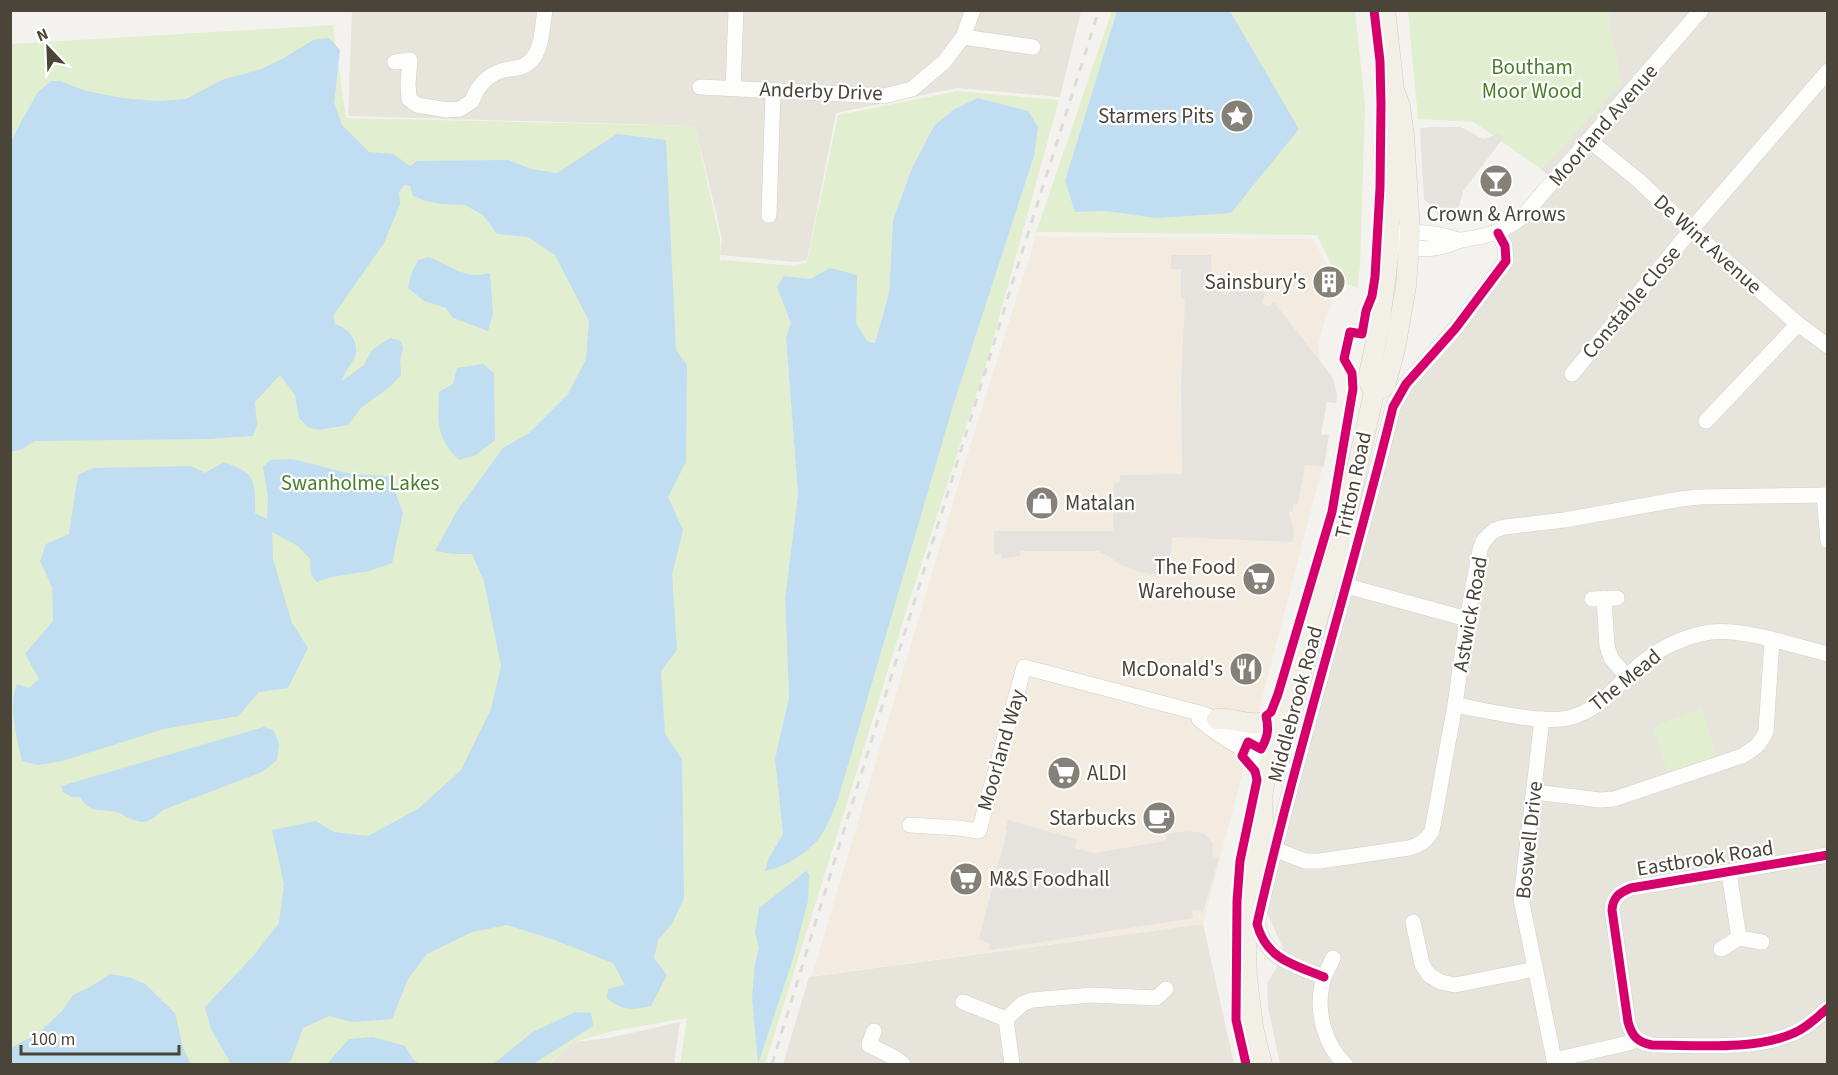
<svg xmlns="http://www.w3.org/2000/svg" width="1838" height="1075" font-family="'Source Sans 3',sans-serif">
<style>
.residential{fill:#e7e4dc}
.commercial{fill:#f3ebdf}
.green{fill:#e1eecf;fill-rule:evenodd}
.parking{fill:#e6e3df}
.water{fill:#c0ddf1}
.lines{fill:none;stroke-linecap:round;stroke-linejoin:round}
.minor-casing{stroke:#d2d0cb;stroke-width:16}
.major-casing{stroke:#d6cebb;stroke-width:21}
.minor{stroke:#fdfdfc;stroke-width:15}
.major{stroke:#f2efe6;stroke-width:20}
.rail{stroke:#dbdbda;stroke-width:3;stroke-dasharray:8 8;stroke-linecap:butt}
.cycleway-casing{stroke:#fff;stroke-width:13}
.cycleway{stroke:#d6006c;stroke-width:9}
.labels{text-anchor:middle;dominant-baseline:central;stroke-width:4.5;stroke-linejoin:round;paint-order:stroke}
.park-label{font-size:21px;fill:#4a7f2a;stroke:#fff}
.street-label{font-size:21px;fill:#4b4439;stroke:#fff}
.poi-label{font-size:21px;fill:#4b4439;stroke:#fff;text-anchor:end}
</style>
<rect width="100%" height="100%" fill="#f4f2ee"/>
<g class="residential">
<path d="M352,11h729l-21,86 -103,-9 -121,25 -29,147 -12,2 -75,-7 2,-17 -27,-112 -347,-10z"/>
<path d="M1609,11h218v1053h-547l-12,-57 -1,-24 12,-19 4,-16 -16,-35 9,-39 117,-467 112,-146 -7,-28 56,-51 -13,-13 80,-86 -13,-67z"/>
<path d="M1203,924l31,140h-451l26,-87z"/>
<path d="M680,1022l-6,42h-124l23,-22 36,-4z"/>
</g>
<path class="commercial" d="M1036,236l278,3 25,50 -13,27 -7,27 4,122 -120,459 -391,52 154,-517z"/>
<g class="green">
<path d="M1112,11h5l-52,170 10,31 31,-1 49,7 144,-89 -69,-118h125l10,95 -5,159 -2,23 -19,-7 -22,-46 -281,-3z"/>
<path d="M1408,11h201l-1,5 13,67 -80,86 -67,-47 -56,-3z"/>
<path d="M333,25l13,93 349,8 25,113v26l1,-5 74,6 12,-4 31,-147 120,-24 101,9 -73,265 -77,237 -76,246 -68,216h-85l7,-46 -74,13 -39,11 -25,22h-538v-1020zM934,126l100,30 -82,253 -153,448 -30,-1 14,-22 -8,-75 14,-62 -4,-98 13,-105 -12,-157 5,-14 -7,-47 26,3 20,-11 26,55 11,18 8,2 14,-50 4,-73 19,-52z"/>
<path d="M1701,708l16,48 -50,16 -14,-45z"/>
</g>
<g class="parking">
<path d="M1431,127h30l22,12 15,-5 6,3 -41,54 -7,27 -18,-2 -5,-9 -9,-8 -4,-71z"/>
<path d="M1171,255h40l1,28 8,8 7,4 11,-17 28,16 -4,8 6,5 6,-5 59,76 4,17 -1,8 -9,-1 -6,32 8,1 -5,32 -19,-2 -7,39h-5v7l-4,1 5,19 -1,11 -121,-5 -1,19h-7l-1,12h-7l1,7 -18,-3 -18,-7 -11,-8 -12,-6h-77l-1,5 -19,3v-4l-7,-1v-23h119l1,-48 6,-1v-7l62,-1 -1,-91 4,-85h-4v-29h-10z"/>
<path d="M1008,820l69,19 -2,9 19,5 71,-12 1,-7 21,-3 16,2 5,4 5,7 -1,12 7,2 -16,54 -8,-2 -3,1 1,7 -203,32 -1,-7 -10,-4 28,-108 -2,-1z"/>
</g>
<g class="water">
<path d="M1117,11h113l69,118 -68,84 -76,5 -49,-7 -31,1 -10,-31z"/>
<path d="M329,38l11,12 -6,53 8,22 27,27 24,2 17,12 7,-5 91,-1 23,9 26,4 60,-39 49,6 10,210 11,15 -1,97 -18,35 15,33 -11,44 5,76 -16,21 4,63 17,25 2,139 -12,26 -14,16 -4,18 13,17 -16,31c-18,4 -30,5 -44,-8l1,-9 17,-4 -12,-22 -61,-24 -45,-14 -35,7 -45,22 -19,25 -16,40 -40,3 -23,-6 -26,12 -12,33 -6,3h-54l-20,-35 -6,-22 49,-52 25,-32 5,-39 -12,-54 44,-9 18,11 34,4 50,-27 43,-39 30,-61 10,-43 -17,-85 -12,-27h-18l-19,-3 22,-40 46,-63 26,-15 39,-39 18,-35 3,-38 -34,-66 -27,-18 -31,-3 -14,-19 -18,-10 -23,-1 -16,-3 -13,-5 -3,-10 -6,-1 -5,7 1,12 -16,39 -51,73 2,8c9,3 13,6 18,14 10,21 -7,26 -11,43l22,-16 8,-15 18,-12 11,3 2,8 -3,11 1,15 -10,11 -30,22 -13,17 -30,5 -10,-3 -9,-9 -4,-23 -15,-20 -25,27 2,23 -4,11 -45,3 -173,2 -13,8 -11,3v-311l26,-48 14,-12h9l26,10 36,7 34,3 30,-2 36,-19 39,-11 23,-11 29,-18z"/>
<path d="M978,98l50,13 10,16 -4,29 -82,253 -114,390c-5,12 -10,27 -18,38 -11,15 -36,31 -55,34l4,-14 14,-23 -8,-75 14,-62 -4,-98 13,-105 -12,-157 5,-14 -14,-36 7,-11 26,3 20,-11 27,7 -1,48 11,18 8,2 14,-50 4,-73 19,-52 22,-42 19,-16z"/>
<path d="M429,257c21,9 37,23 61,16l3,41 -5,17 -35,-13 -7,-10 -22,-7 -16,-13 3,-14 7,-14z"/>
<path d="M483,364l11,9 1,67 -19,15 -17,5c-23,-22 -21,-38 -20,-68l14,-8 4,-16z"/>
<path d="M291,459c18,3 34,9 52,13 15,4 32,2 47,5l13,36 -11,50 -23,8 -37,6 -15,5 -6,-7 -1,-16 -12,-13 -26,-14 1,27 19,64 16,25 -20,40 -29,4 -21,24 -74,13 -102,32 -24,4 -16,-4c-5,-21 -14,-56 -5,-77l12,4 10,-9 -14,-25 28,-33 -1,-34 -12,-26 6,-17 23,-10 9,-59 16,-7 97,-2 14,7 19,-11c33,12 31,18 31,51l12,6 1,-22 -5,-30 7,-7z"/>
<path d="M264,727l10,4 5,13 -2,16 -15,12 -99,38c-7,6 -13,12 -21,12 -9,-1 -16,-6 -23,-9 -16,-6 -28,3 -39,-16h-9l-8,-5 -2,-6z"/>
<path d="M806,871l3,3 -1,27 -16,61 -34,102 -6,-67 3,-34 4,-15 -4,-15 4,-25z"/>
<path d="M110,974l19,3 16,7 30,29 8,35 8,16h-180v-16l29,-16 22,-21 11,-16 17,-8z"/>
<path d="M575,1012l16,1 2,13 -60,38h-40l40,-32z"/>
<path d="M373,1037l32,9 8,13 6,5h-92l22,-25z"/>
</g>
<g class="lines">
<g class="minor-casing">
<g id="minor">
<path d="M963,37l70,10"/>
<path d="M395,62l15,-2 -2,23 1,16 8,6 30,5 13,-1 12,-8c6,-17 19,-30 38,-32 9,-1 18,-3 24,-12 9,-14 8,-31 11,-47"/>
<path d="M700,87l184,9 28,-7 32,-27 19,-25 10,-27"/>
<path d="M733,88l3,-78"/>
<path d="M1589,140l49,40 53,50 107,94 30,22"/>
<path d="M769,215l4,-124"/>
<path d="M1390,233c24,-2 47,-1 69,7"/>
<path d="M1398,245c16,3 31,6 46,1 6,-1 12,-5 18,-6 25,-4 39,-7 60,-23l179,-207"/>
<path d="M1572,374l119,-144 137,-159"/>
<path d="M1706,421l92,-97"/>
<path d="M1824,495l4,46"/>
<path d="M1347,586l120,33"/>
<path d="M1604,598l3,48 4,12 16,19"/>
<path d="M1592,599l25,-1"/>
<path d="M1455,705c31,5 85,19 113,13 31,-7 47,-31 69,-51 20,-18 47,-31 74,-35 33,-4 84,14 117,22"/>
<path d="M1199,719c19,17 58,40 83,47"/>
<path d="M1542,719l-21,180 34,165"/>
<path d="M1534,792l66,8 14,-1 128,-43c12,-7 19,-12 24,-25l6,-91"/>
<path d="M910,825l48,3 21,3 45,-164 179,47c28,10 54,27 83,35"/>
<path d="M1274,849l31,12h15l89,-13c11,-3 17,-7 23,-17l23,-126 12,-86 13,-69 3,-8 6,-7 6,-5 10,-3 59,-7 117,-21 17,-2 130,-2"/>
<path d="M1828,855l-197,33c-12,5 -18,9 -19,22l16,112c4,14 9,20 24,23 43,0 102,6 142,-12 13,-5 23,-16 34,-25"/>
<path d="M1729,873l10,65 23,4"/>
<path d="M1413,922l9,42 7,11 12,7 14,3 80,-16"/>
<path d="M1721,949l18,-11"/>
<path d="M1333,958c-4,9 -9,17 -11,27 -6,27 3,61 23,79"/>
<path d="M1324,977c-30,-12 -58,-18 -67,-53 39,-173 94,-344 136,-517l13,-23 49,-55 51,-68 -1,-15 -7,-13"/>
<path d="M963,1002l43,17"/>
<path d="M874,1031l-5,14 26,13 8,6"/>
<path d="M1554,1060l75,-17 6,-4"/>
<path d="M1012,1064l-6,-45 16,-15 10,-4 60,-5 64,3 10,-9"/>
</g>
</g>
<g class="major-casing">
<g id="major">
<path d="M1374,393l11,-7 10,-37 11,-63 4,-54 -6,-96 -4,-30 -6,-16 -9,-80"/>
<path d="M1217,719c15,-2 33,8 48,3 9,-3 17,-11 25,-16"/>
<path d="M1262,1064l-9,-37 -6,-50 -1,-28 2,-32 15,-95 -1,-25 4,-22 15,-50 10,-20 49,-161 34,-151 -6,-14 11,-52 9,-69 4,-102 -2,-48 4,-18"/>
</g>
</g>
<use href="#minor" class="minor"/>
<use href="#major" class="major"/>
<path class="rail" d="M772,1064l245,-796 82,-258"/>
<g class="cycleway-casing">
<g id="cycleway">
<path d="M1828,855l-197,33c-12,5 -18,9 -19,22l16,112c4,14 9,20 24,23 43,0 102,6 142,-12 13,-5 23,-16 34,-25"/>
<path d="M1324,977c-30,-12 -58,-18 -67,-53 39,-173 94,-344 136,-517l13,-23 49,-55 51,-68 -1,-15 -7,-13"/>
<path d="M1246,1064l-10,-44 1,-119 3,-40 17,-81 -2,-9 -13,-15 6,-14 13,7c7,-12 8,-20 5,-33l5,-4 7,-18 54,-182 21,-123 -1,-16 -8,-14 6,-27 12,2 4,-23 6,-15 3,-19 5,-89 1,-84 -1,-43 -6,-51"/>
</g>
</g>
<use href="#cycleway" class="cycleway"/>
</g>
<defs>
<g id="sight-disc" transform="scale(1.725)"><circle r="9.5" fill="#868178" stroke="#fff"/><path d="M0-6L1.8-2.2L6-1.7L2.9 1.2L3.7 5.4L0 3.3L-3.7 5.4L-2.9 1.2L-6-1.7L-1.8-2.2Z" fill="#fff"/></g>
<g id="bar-disc" transform="scale(1.725)"><circle r="9.5" fill="#868178" stroke="#fff"/><path d="M-6-5H6L.8 .8V4.5H3.5V6h-7V4.5H-.8V.8Z" fill="#fff"/></g>
<g id="building-disc" transform="scale(1.725)"><circle r="9.5" fill="#868178" stroke="#fff"/><path d="M-4-6H4V6H1V3H-1V6H-4ZM-2.5-4.3h1.7v1.8h-1.7ZM.8-4.3h1.7v1.8H.8ZM-2.5-1h1.7V.8h-1.7ZM.8-1h1.7V.8H.8Z" fill="#fff"/></g>
<g id="shop-disc" transform="scale(1.725)"><circle r="9.5" fill="#868178" stroke="#fff"/><path d="M-5-2.5h2.3a2.7 3.5 0 0 1 5.4 0H5L5.5 6h-11ZM-1.5-2.5h3a1.5 2.3 0 0 0-3 0Z" fill="#fff"/></g>
<g id="supermarket-disc" transform="scale(1.725)"><circle r="9.5" fill="#868178" stroke="#fff"/><path d="M-6-5.5h2.5l.6 2H6L4.5 2H-2.5L-4.4-4H-6ZM-1.5 3.2a1.3 1.3 0 1 0 .1 0ZM3 3.2a1.3 1.3 0 1 0 .1 0Z" fill="#fff"/></g>
<g id="restaurant-disc" transform="scale(1.725)"><circle r="9.5" fill="#868178" stroke="#fff"/><path d="M-5-6h1v4h1v-4h1v4h1v-4h1v5L-1.5 .5V6h-2V.5L-5-1ZM5-6V6H3V1.5H1.5Q1.5-4 5-6Z" fill="#fff"/></g>
<g id="cafe-disc" transform="scale(1.725)"><circle r="9.5" fill="#868178" stroke="#fff"/><path d="M-5.5-4.5H6V0H3Q3 3.5 0 3.5H-2.5Q-5.5 3.5-5.5 0ZM3-3.2v2h1.7v-2ZM-6 4.5H4V6H-6Z" fill="#fff"/></g>
</defs>
<g fill-rule="evenodd">
<use href="#sight-disc" x="1237" y="116"/>
<use href="#bar-disc" x="1496" y="181"/>
<use href="#building-disc" x="1329" y="282"/>
<use href="#shop-disc" x="1042" y="503"/>
<use href="#supermarket-disc" x="1259" y="579"/>
<use href="#restaurant-disc" x="1246" y="669"/>
<use href="#supermarket-disc" x="1064" y="773"/>
<use href="#cafe-disc" x="1159" y="818"/>
<use href="#supermarket-disc" x="966" y="879"/>
</g>
<g class="labels">
<g class="park-label">
<text x="1532" y="67">Boutham<tspan x="1532" dy="24">Moor Wood</tspan></text>
<text x="360" y="483">Swanholme Lakes</text>
</g>
<g class="street-label">
<text transform="translate(821 91) rotate(2)">Anderby Drive</text>
<text transform="translate(1603 125) rotate(-49)">Moorland Avenue</text>
<text transform="translate(1708 244) rotate(42)">De Wint Avenue</text>
<text transform="translate(1631 302) rotate(-50)">Constable Close</text>
<text transform="translate(1353 485) rotate(-78)">Tritton Road</text>
<text transform="translate(1470 614) rotate(-80)">Astwick Road</text>
<text transform="translate(1625 680) rotate(-39)">The Mead</text>
<text transform="translate(1295 704) rotate(-75)">Middlebrook Road</text>
<text transform="translate(1001 750) rotate(-74)">Moorland Way</text>
<text transform="translate(1529 840) rotate(-84)">Boswell Drive</text>
<text transform="translate(1705 858) rotate(-9)">Eastbrook Road</text>
</g>
<g class="poi-label">
<text x="1214" y="116">Starmers Pits</text>
<text x="1496" y="214" text-anchor="middle">Crown &amp; Arrows</text>
<text x="1306" y="282">Sainsbury's</text>
<text x="1065" y="503" text-anchor="start">Matalan</text>
<text x="1236" y="567">The Food<tspan x="1236" dy="24">Warehouse</tspan></text>
<text x="1223" y="669">McDonald's</text>
<text x="1087" y="773" text-anchor="start">ALDI</text>
<text x="1136" y="818">Starbucks</text>
<text x="989" y="879" text-anchor="start">M&amp;S Foodhall</text>
</g>
</g>
<rect width="1838" height="1075" fill="none" stroke="#4b4439" stroke-width="24"/>
<g transform="translate(48 48) rotate(337)" stroke="#ffffff" stroke-width="4.5" paint-order="stroke">
<path d="M0-4.5L10 22L0 15L-10 22Z" fill="#4b4439"/>
<text y="-9" font-size="16" font-weight="bold" text-anchor="middle" fill="#4b4439">N</text>
</g>
<path d="M21 1045v9h158v-9" fill="none" stroke="#4b4439" stroke-width="3"/>
<text x="30" y="1045" font-size="18" fill="#4b4439" stroke="#ffffff" stroke-width="4.5" paint-order="stroke">100 m</text>
</svg>
